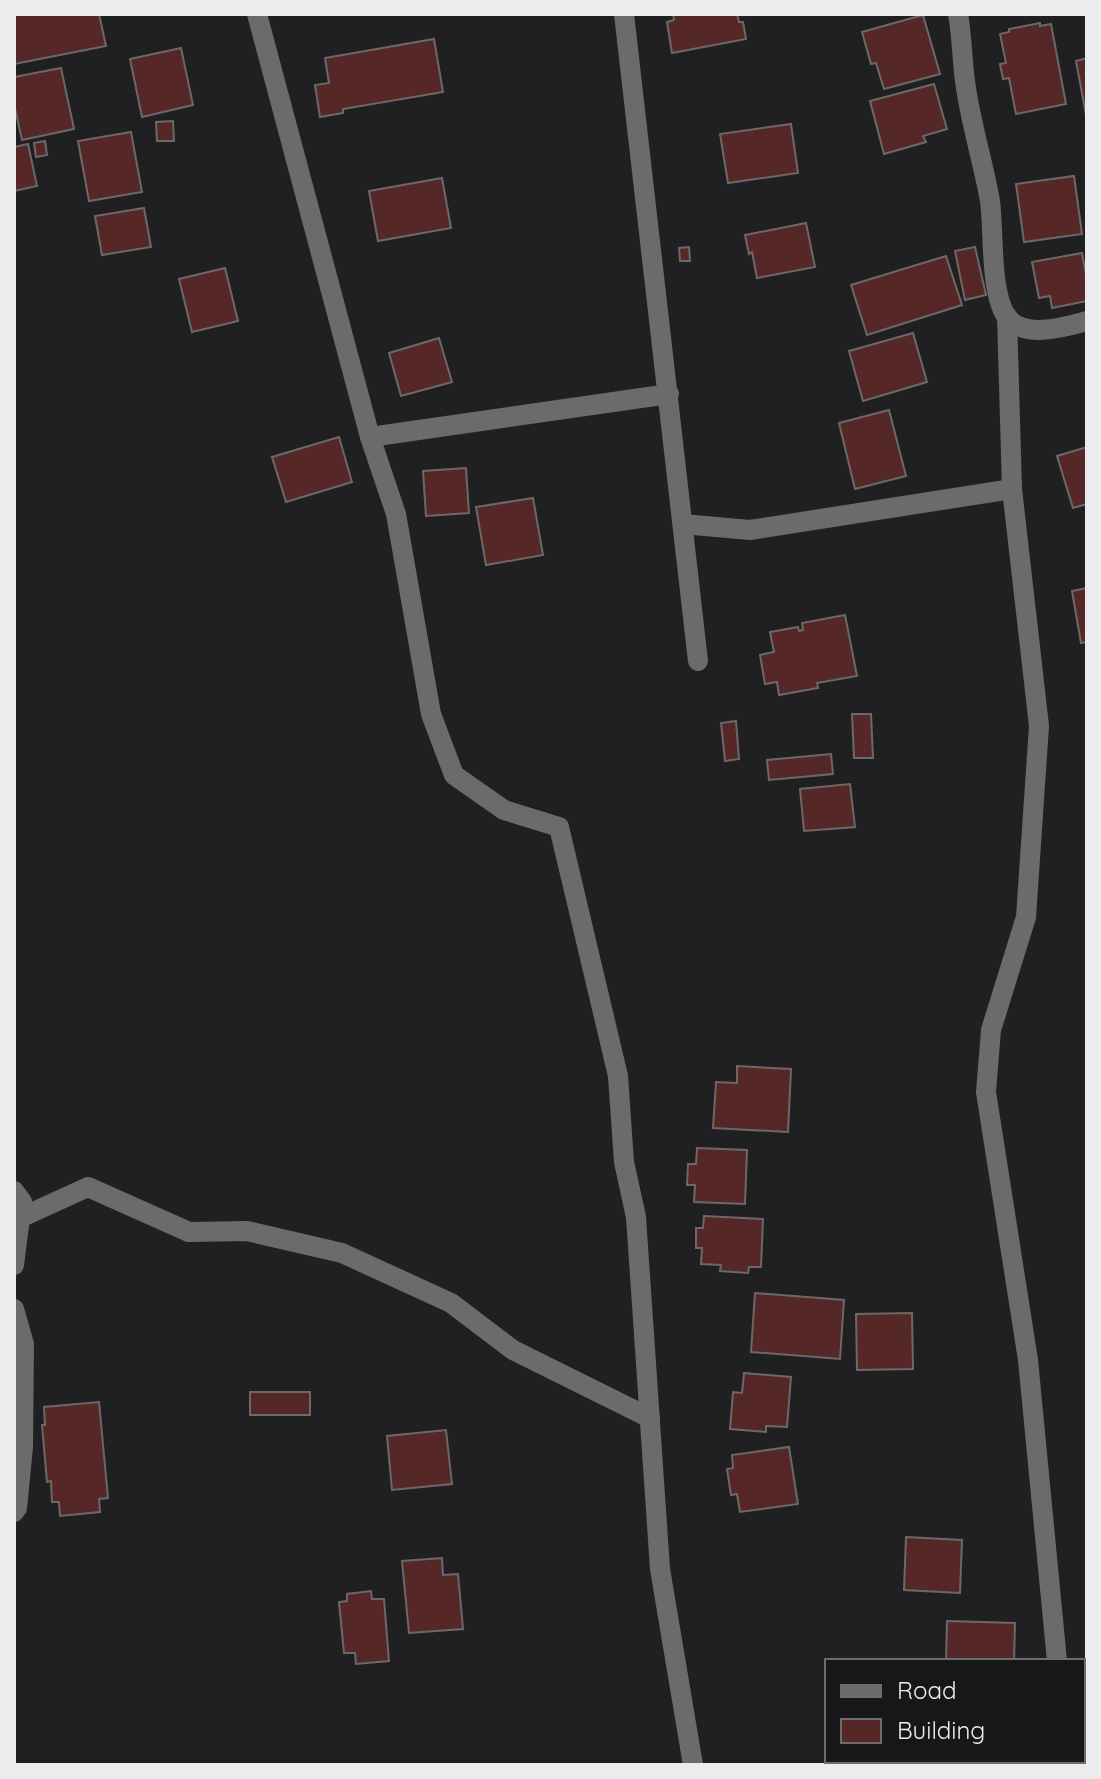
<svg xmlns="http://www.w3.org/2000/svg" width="1101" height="1779" font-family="Quicksand,sans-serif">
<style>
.building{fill:#552827;stroke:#6c6868;stroke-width:2}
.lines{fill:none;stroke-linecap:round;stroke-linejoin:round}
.minor{stroke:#6c6a6a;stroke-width:20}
</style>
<rect width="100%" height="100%" fill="#202023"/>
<g class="building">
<path d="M14,14h85l7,32 -92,18z"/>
<path d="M673,14h64l2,8h4l3,17 -74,14 -5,-31 7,-2z"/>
<path d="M923,15l17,59 -56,15 -8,-26 -5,1 -9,-32z"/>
<path d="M1040,23v3l11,-2 15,80 -50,10 -7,-36 -6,1 -3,-15 6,-1 -6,-29 9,-2v-3z"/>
<path d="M434,39l9,53 -100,17v4l-23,4 -5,-32 14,-2 -4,-25z"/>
<path d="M181,48l12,57 -51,12 -12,-58z"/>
<path d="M1087,58v62l-11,-59z"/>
<path d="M61,68l13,61 -52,11 -8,-36v-27z"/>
<path d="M934,84l13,45 -24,7 3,6 -42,12 -14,-53z"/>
<path d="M173,121l1,20h-17l-1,-19z"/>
<path d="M791,124l7,49 -70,10 -8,-49z"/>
<path d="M131,132l11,60 -53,9 -11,-60z"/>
<path d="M45,141l2,14 -11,2 -2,-14z"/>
<path d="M28,144l9,42 -23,5v-44z"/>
<path d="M1074,176l8,58 -58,8 -8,-58z"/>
<path d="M442,178l9,50 -73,13 -9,-50z"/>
<path d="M144,208l7,39 -49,8 -7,-39z"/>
<path d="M806,223l9,44 -58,11 -5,-26 -3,2 -4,-19z"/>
<path d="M689,247l1,14h-10l-1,-13z"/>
<path d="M975,247l11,48 -21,5 -10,-49z"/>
<path d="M1082,253l5,27v21l-35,7 -2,-12 -11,2 -7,-36z"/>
<path d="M946,256l16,49 -95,30 -16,-50z"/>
<path d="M225,268l13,53 -46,11 -13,-53z"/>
<path d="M913,333l14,49 -64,19 -14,-50z"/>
<path d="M439,338l13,44 -51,14 -12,-43z"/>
<path d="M889,410l17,66 -51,13 -16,-66z"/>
<path d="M339,437l13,45 -66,20 -14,-45z"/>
<path d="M1087,447v57l-14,4 -16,-52z"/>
<path d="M466,468l3,45 -43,3 -3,-45z"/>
<path d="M533,498l10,57 -57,10 -10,-58z"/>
<path d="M1087,588v54l-6,1 -9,-52z"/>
<path d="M845,615l12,61 -40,7 1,5 -39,7 -2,-13 -12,2 -5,-29 14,-3 -4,-20 28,-5 1,4 4,-1 -1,-7z"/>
<path d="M852,714h19l2,44h-19z"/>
<path d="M736,721l3,38 -14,2 -4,-38z"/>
<path d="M831,754l2,20 -64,6 -2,-20z"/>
<path d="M850,784l5,43 -51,4 -4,-42z"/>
<path d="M737,1066l54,3 -3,63 -75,-4 3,-46 21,1z"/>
<path d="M697,1148l50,2 -2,54 -51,-2 1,-17h-8l1,-21h8z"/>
<path d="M704,1216l59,3 -2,48h-12l-1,6 -28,-2 1,-6 -20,-1 1,-16h-6v-20h7z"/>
<path d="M755,1293l89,7 -4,59 -89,-7z"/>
<path d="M912,1313l1,56 -56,1 -1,-56z"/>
<path d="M744,1373l47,4 -4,50 -21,-1v6l-36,-3 3,-37 9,1z"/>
<rect x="250" y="1392" width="60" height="23"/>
<path d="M99,1402l9,96 -9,1 1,13 -40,4 -1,-14h-7l-1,-21 -4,1 -5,-57h3l-1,-18z"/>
<path d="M446,1430l6,54 -60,6 -5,-54z"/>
<path d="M789,1447l9,57 -58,8 -3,-18 -6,1 -4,-26 6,-1 -1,-13z"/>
<path d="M906,1537l56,3 -2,53 -56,-3z"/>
<path d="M442,1558l1,17 15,-1 5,55 -54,4 -7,-72z"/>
<path d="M371,1591l1,8h12l5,62 -33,3 -1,-11h-11l-5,-51 8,-1v-7z"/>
<path d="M947,1621l68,2 -1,38h-68z"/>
</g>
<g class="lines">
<g class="minor">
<path d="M257,14l113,423 26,77 35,200 23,61 50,35 55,17 59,249 6,86 12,55 24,352 33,196"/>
<path d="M624,14l74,647"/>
<path d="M958,14c4,22 4,45 7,67 5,40 18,80 25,120 4,31 0,90 16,115 17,24 59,11 81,5"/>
<path d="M1007,316l5,173 27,237 -13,191 -35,113 -5,62 42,268 29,301"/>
<path d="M370,437l299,-43"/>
<path d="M683,524l67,6 262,-41"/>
<path d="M14,1191l8,11 -8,63"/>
<path d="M20,1218l68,-31 101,45 58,-1 95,22 109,50 62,47 137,68"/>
<path d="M14,1309l10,35 -1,103 -6,61 -3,4"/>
<path d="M1078,1761l1,4"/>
</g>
</g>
<rect width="1101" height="1779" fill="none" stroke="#ebeced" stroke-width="32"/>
<rect x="825" y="1659" width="260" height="104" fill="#171719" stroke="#6c6c6e" stroke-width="2"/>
<rect x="841" y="1685" width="40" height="12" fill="#6c6a6a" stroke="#6c6c6e" stroke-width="2"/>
<text x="897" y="1699" font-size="24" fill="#ebeced">Road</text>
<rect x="841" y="1719" width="40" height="24" fill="#552827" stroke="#6c6c6e" stroke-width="2"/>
<text x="897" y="1739" font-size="24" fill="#ebeced">Building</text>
</svg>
